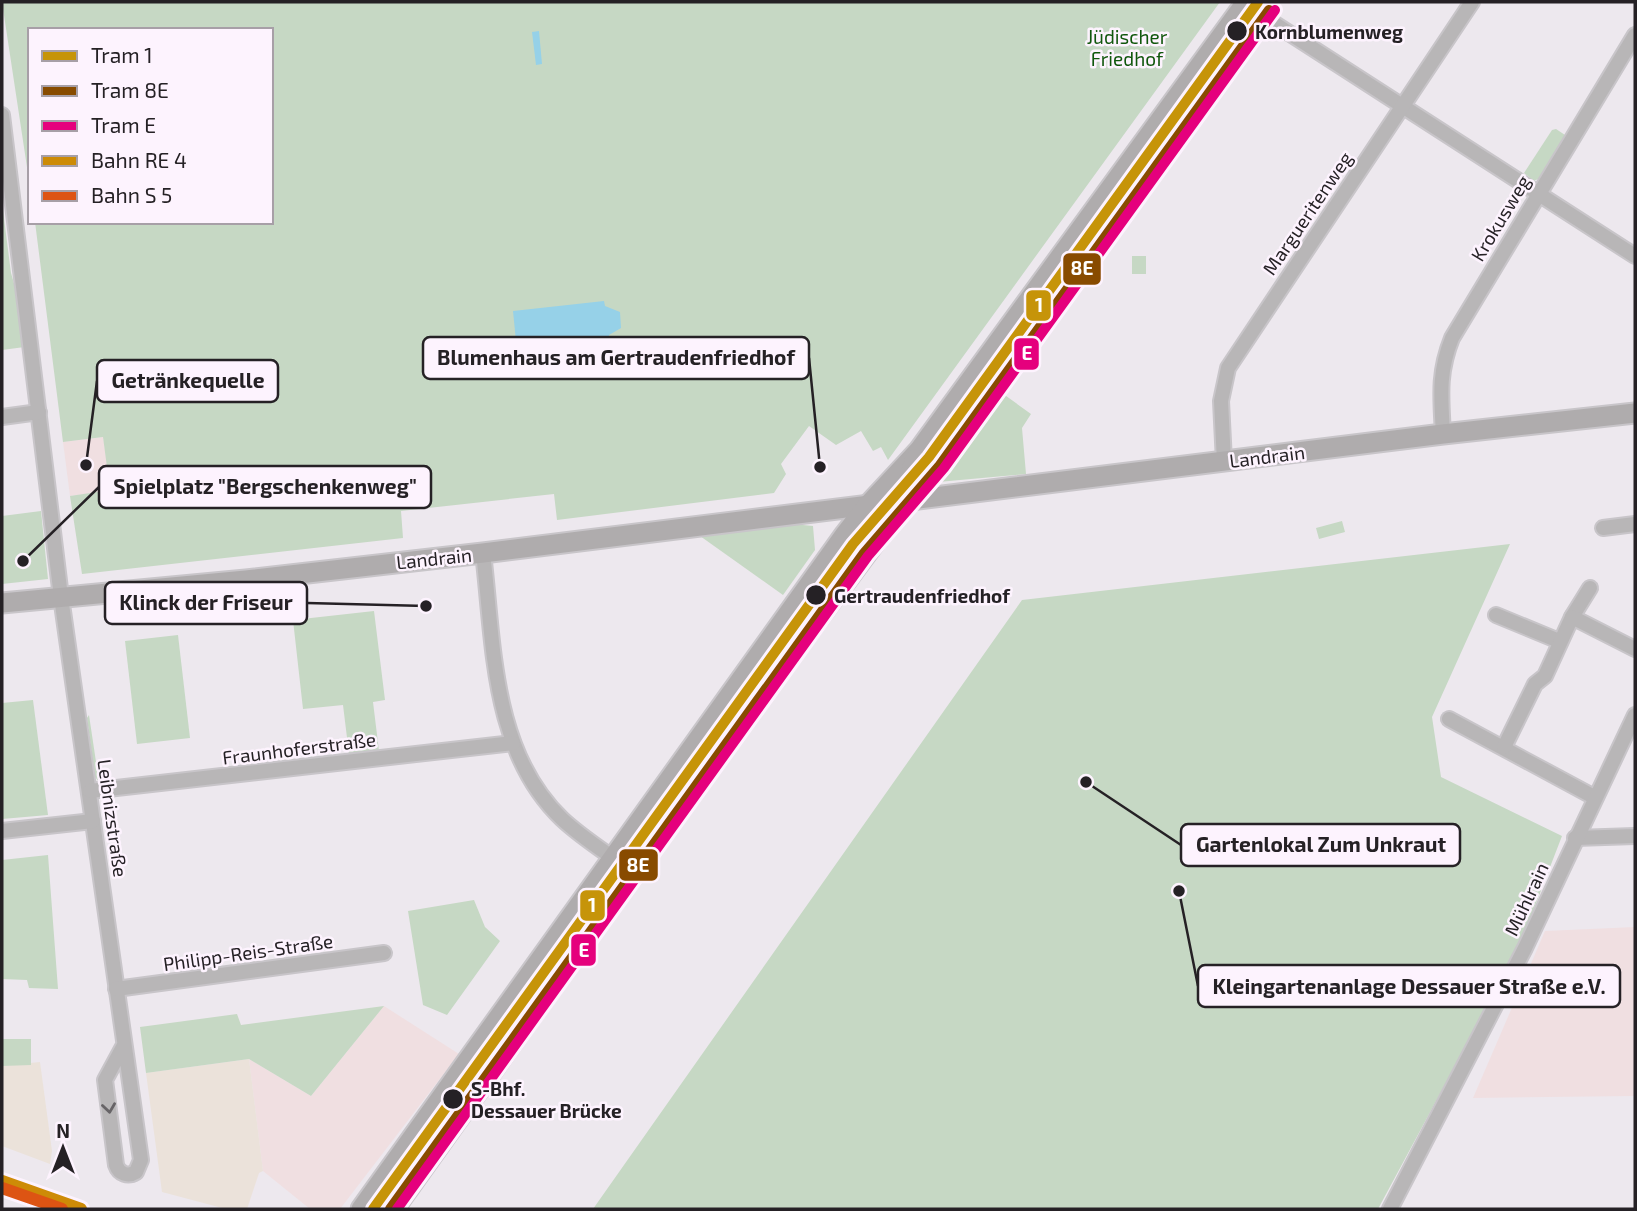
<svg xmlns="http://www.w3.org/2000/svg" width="1637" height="1211" font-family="'Exo 2',sans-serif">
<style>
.commercial{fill:#f0dfe1}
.industrial{fill:#ebe2da}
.green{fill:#c6d8c4}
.water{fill:#96d1e8}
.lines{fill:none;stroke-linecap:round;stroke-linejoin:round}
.street-casing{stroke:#c8c5c9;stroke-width:18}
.secondary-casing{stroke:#c8c5c9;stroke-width:23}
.street{stroke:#b8b6b7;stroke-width:14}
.secondary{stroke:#afacad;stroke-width:19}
.tram{stroke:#aaa7aa;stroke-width:2}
.rail-1-casing{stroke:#fdf3fe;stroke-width:18}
.rail-2-casing{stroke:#fdf3fe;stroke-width:18}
.rail-1{stroke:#cd8b07;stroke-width:12}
.rail-2{stroke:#dd5413;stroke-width:12}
.tram-1-casing{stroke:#fdf3fe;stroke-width:16}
.tram-2-casing{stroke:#fdf3fe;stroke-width:16}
.tram-3-casing{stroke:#fdf3fe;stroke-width:16}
.tram-1{stroke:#c69409;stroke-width:10}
.tram-2{stroke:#884b00;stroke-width:10}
.tram-3{stroke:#e5007d;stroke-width:10}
.oneway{stroke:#676467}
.stop-dot{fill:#252125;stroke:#fdf3fe;stroke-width:2.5}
.labels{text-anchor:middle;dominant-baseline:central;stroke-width:5;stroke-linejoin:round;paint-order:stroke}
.stop-label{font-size:19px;font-weight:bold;fill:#252125;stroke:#fdf3fe;text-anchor:start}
.park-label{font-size:19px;fill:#10570c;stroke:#fdf3fe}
.street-label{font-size:19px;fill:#252125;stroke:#fdf3fe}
.leader{fill:none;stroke:#252125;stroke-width:2.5}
.callout-dot{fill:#252125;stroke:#fdf3fe;stroke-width:2.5}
.callout{fill:#fdf3fe;stroke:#252125;stroke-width:2.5}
.callout-label{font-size:21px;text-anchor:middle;font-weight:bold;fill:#252125}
.line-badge{stroke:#fdf3fe;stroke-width:2.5}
.badge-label{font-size:19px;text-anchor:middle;font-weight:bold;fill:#fff}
</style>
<rect width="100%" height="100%" fill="#ede8ee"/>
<g class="commercial">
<path d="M103,437l8,54 -41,5 -7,-54z"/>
<path d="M1635,927v169l-162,2 72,-167z"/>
<path d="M384,1006l75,48 -119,155h-30l-47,-38 -14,-112 62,37z"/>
</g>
<g class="industrial">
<path d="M249,1059l14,112 -4,2 -12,36h-21l-64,-17 -16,-119z"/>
<path d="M40,1062l12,89 -2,13 -48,-18v-80z"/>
</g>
<g class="green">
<path d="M2,2h1218l-332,458 -7,-13 -8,4 -12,-20 -25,14 -27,-19 -28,38 5,10 -12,19 -217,27 -3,-26 -153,17 2,27 -321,36 -12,-78 40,-6 -7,-53 -40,5 -28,-220h236v-192h-241v157z"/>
<path d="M1556,129l9,6 -25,43 -6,3 -10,-8 28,-43z"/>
<path d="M2,203l9,70 21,73 -30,4z"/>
<rect x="1132" y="256" width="14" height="18"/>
<path d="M995,388l36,26 -9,14 4,46 -88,8 -1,-13z"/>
<path d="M41,511l7,68 -46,5v-68z"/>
<path d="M1342,521l3,11 -26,7 -3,-11z"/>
<path d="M793,524l20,2 2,24 -32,45 -83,-59z"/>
<path d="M1510,544l-78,173 9,60 121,59 -42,109 -142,264h-785l429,-609z"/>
<path d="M374,611l11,89 -12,2 6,49 -30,3 -6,-49 -40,4 -10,-89z"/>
<path d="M178,635l12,103 -53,6 -12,-103z"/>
<path d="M33,700l15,115 -46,4v-116z"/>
<path d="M89,715l10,67 -4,-5 -8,-59z"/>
<path d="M48,855l10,134 -29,-1 -2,-8 -25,-1v-119z"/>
<path d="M474,900l11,27 15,14 -53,74 -24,-10 -15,-94z"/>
<path d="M384,1006l-73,90 -62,-37 -103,14 -6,-46 97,-13 4,11z"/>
<path d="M2,1039h29v26l-29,1z"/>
</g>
<g class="water">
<path d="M539,31l3,33 -6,1 -4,-33z"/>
<path d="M604,301l1,5 15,6 1,16 -12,7v6l-92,10 -4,-40z"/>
</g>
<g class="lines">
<g class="street-casing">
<g id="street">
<path d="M1244,4l391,252"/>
<path d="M2,115l59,482 80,563 -5,12c-8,5 -17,2 -20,-7l-11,-85 19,-35"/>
<path d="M2,417l37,-5"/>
<path d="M1443,434c-2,-37 -5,-61 9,-96l183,-303"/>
<path d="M1224,462l-3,-61 7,-33 244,-366"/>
<path d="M1603,528l32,-4"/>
<path d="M483,553c11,90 8,198 79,266 16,15 34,27 51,39"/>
<path d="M1496,615l63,26"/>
<path d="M1572,617l18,-29"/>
<path d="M1449,719l145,78"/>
<path d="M1504,747l31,-63 10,-8 27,-59 63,32"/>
<path d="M90,791l423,-48"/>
<path d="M2,831l91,-10"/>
<path d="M1575,838l60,-2"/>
<path d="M116,989l268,-36"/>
<path d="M1390,1209l135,-261 110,-233"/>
</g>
</g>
<g class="secondary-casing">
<g id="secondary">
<path d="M2,603l244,-23 237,-27 960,-119 192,-21"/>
<path d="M361,1209l484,-675 21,-27 53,-57 327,-448"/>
<path d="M394,1209l332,-466 159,-214 15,-27 15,-43"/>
</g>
</g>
<use href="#street" class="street"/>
<use href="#secondary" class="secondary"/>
<path class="tram" d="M758,684l19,-34"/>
<g class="rail-1-casing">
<path id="rail-1" d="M2,1181l79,28"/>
</g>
<g class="rail-2-casing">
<path id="rail-2" d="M2,1188l60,21"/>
</g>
<use href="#rail-1" class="rail-1"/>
<use href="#rail-2" class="rail-2"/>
<g class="tram-1-casing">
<path id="tram-1" d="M373,1209l480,-665 76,-87 329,-455"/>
</g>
<g class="tram-2-casing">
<path id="tram-2" d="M390,1209l474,-656 76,-88 329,-455"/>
</g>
<g class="tram-3-casing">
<path id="tram-3" d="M397,1209l471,-653 76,-88 331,-458"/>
</g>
<use href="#tram-1" class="tram-1"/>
<use href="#tram-2" class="tram-2"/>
<use href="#tram-3" class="tram-3"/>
</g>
<defs><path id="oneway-chevron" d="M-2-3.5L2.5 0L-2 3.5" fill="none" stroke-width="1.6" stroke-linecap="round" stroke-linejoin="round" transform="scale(1.75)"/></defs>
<use class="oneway" href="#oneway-chevron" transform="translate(109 1108) rotate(82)"/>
<g class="stop-dot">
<circle cx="1237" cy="31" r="11"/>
<circle cx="816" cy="595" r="11"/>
<circle cx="453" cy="1099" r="11"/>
</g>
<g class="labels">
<g class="stop-label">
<text x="1255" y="31">Kornblumenweg</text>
<text x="834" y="595">Gertraudenfriedhof</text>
<text x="471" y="1088">S-Bhf.<tspan x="471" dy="22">Dessauer Brücke</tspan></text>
</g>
<g class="park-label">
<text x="1127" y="36">Jüdischer<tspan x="1127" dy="22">Friedhof</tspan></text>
</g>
<g class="street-label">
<text transform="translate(1307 213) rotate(-56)">Margueritenweg</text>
<text transform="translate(1500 218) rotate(-59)">Krokusweg</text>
<text transform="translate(1267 456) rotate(-7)">Landrain</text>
<text transform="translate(434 558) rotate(-6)">Landrain</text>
<text transform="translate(299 748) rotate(-7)">Fraunhoferstraße</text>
<text transform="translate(113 818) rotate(82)">Leibnizstraße</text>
<text transform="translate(1526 899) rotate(-65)">Mühlrain</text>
<text transform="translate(248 952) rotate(-8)">Philipp-Reis-Straße</text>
</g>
</g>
<path class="leader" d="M820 467L809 358M86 465L97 381M23 561L99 487M426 606L307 603M1086 782L1181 845M1179 891L1198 986"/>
<g class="callout-dot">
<circle cx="820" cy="467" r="7"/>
<circle cx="86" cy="465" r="7"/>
<circle cx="23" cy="561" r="7"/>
<circle cx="426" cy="606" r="7"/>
<circle cx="1086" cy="782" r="7"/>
<circle cx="1179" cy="891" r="7"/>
</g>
<g class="callout">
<rect x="423" y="337" width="386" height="42" rx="7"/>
<rect x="97" y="360" width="181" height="42" rx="7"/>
<rect x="99" y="466" width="332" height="42" rx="7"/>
<rect x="105" y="582" width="202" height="42" rx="7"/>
<rect x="1181" y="824" width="279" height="42" rx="7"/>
<rect x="1198" y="965" width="422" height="42" rx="7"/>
</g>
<g class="callout-label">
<text x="616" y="365">Blumenhaus am Gertraudenfriedhof</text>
<text x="188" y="388">Getränkequelle</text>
<text x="265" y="494">Spielplatz "Bergschenkenweg"</text>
<text x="206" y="610">Klinck der Friseur</text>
<text x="1321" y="852">Gartenlokal Zum Unkraut</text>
<text x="1409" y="994">Kleingartenanlage Dessauer Straße e.V.</text>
</g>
<g class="line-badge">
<rect x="1062" y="252" width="40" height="34" rx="7" fill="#884b00"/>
<rect x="1025" y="289" width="27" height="33" rx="7" fill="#c69409"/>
<rect x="1013" y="337" width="27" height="34" rx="7" fill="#e5007d"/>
<rect x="618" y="848" width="41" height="34" rx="7" fill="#884b00"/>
<rect x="579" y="889" width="27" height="33" rx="7" fill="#c69409"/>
<rect x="570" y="933" width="27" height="34" rx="7" fill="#e5007d"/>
</g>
<g class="badge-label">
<text x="1082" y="275">8E</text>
<text x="1039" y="312">1</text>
<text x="1027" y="360">E</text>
<text x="638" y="872">8E</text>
<text x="592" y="912">1</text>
<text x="584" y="957">E</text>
</g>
<rect width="1637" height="1211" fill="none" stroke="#252125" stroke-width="7"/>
<rect x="28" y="28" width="245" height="196" fill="#fdf3fe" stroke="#a79fa7" stroke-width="2"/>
<rect x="42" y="51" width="35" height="10" fill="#c69409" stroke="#a79fa7" stroke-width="2"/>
<text x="91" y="63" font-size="21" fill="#252125">Tram 1</text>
<rect x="42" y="86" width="35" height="10" fill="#884b00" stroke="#a79fa7" stroke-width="2"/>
<text x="91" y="98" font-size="21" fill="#252125">Tram 8E</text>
<rect x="42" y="121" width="35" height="10" fill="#e5007d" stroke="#a79fa7" stroke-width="2"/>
<text x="91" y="133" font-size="21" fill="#252125">Tram E</text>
<rect x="42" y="156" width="35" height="10" fill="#cd8b07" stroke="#a79fa7" stroke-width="2"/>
<text x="91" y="168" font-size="21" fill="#252125">Bahn RE 4</text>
<rect x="42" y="191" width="35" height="10" fill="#dd5413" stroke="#a79fa7" stroke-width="2"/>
<text x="91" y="203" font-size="21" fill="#252125">Bahn S 5</text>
<g transform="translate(63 1148)" stroke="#fdf3fe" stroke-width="5" paint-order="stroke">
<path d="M0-5L12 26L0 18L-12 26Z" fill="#252125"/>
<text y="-10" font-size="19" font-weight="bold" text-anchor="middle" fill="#252125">N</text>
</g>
</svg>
